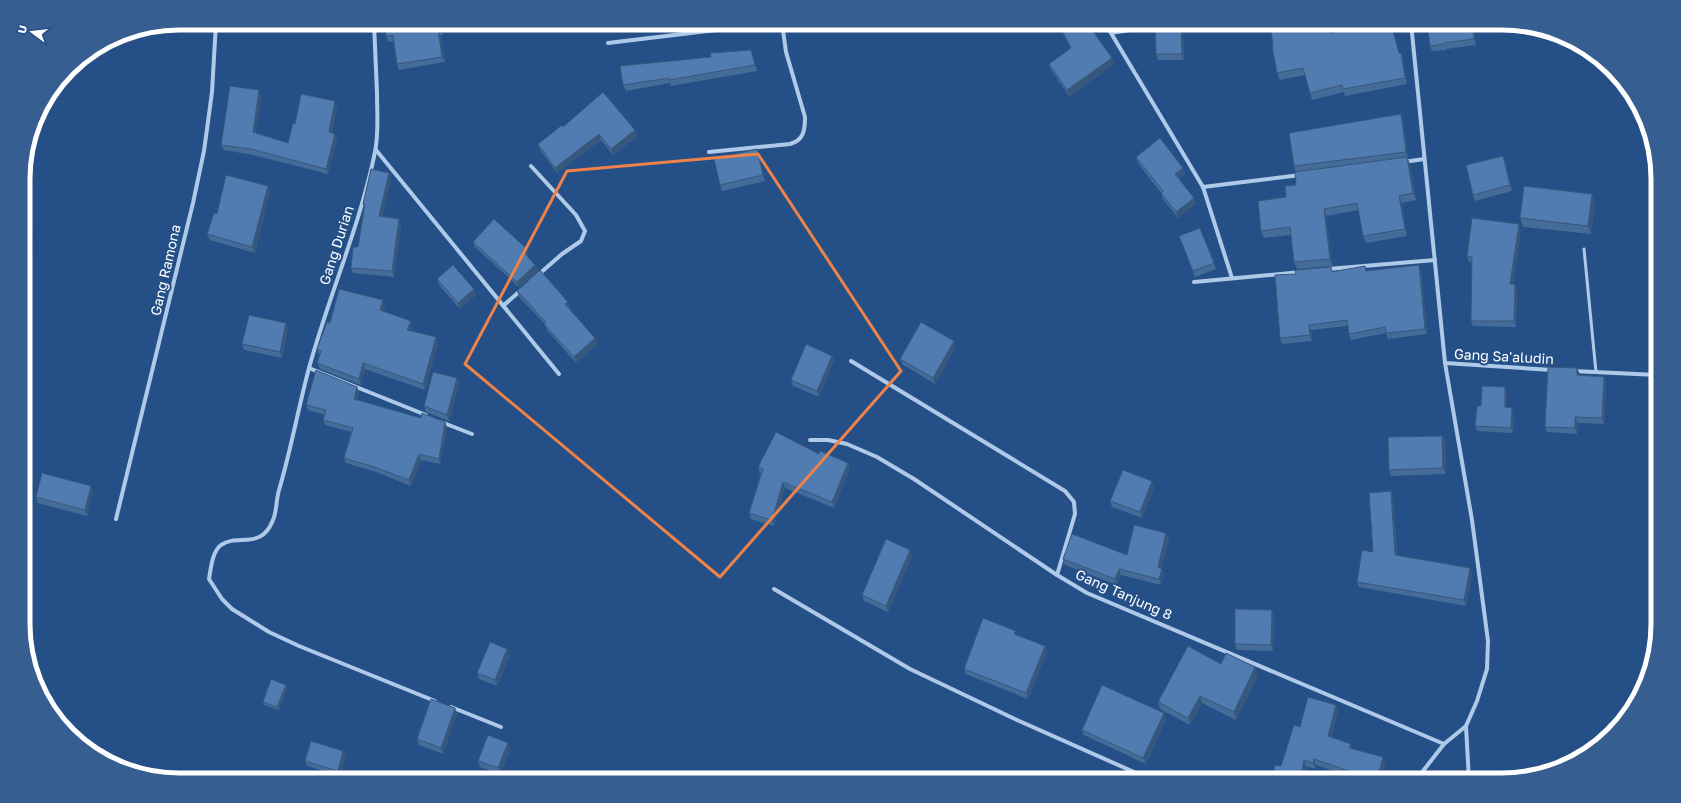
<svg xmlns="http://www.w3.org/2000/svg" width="1681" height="803" font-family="'Golos Text',sans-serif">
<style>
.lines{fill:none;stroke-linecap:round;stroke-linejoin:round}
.service{stroke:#afcae9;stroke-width:3}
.minor{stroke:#afcae9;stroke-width:4}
.wall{fill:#456b98}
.shaded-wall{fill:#38577c}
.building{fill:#507cb1;stroke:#38577c}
.marked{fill:none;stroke:#ee8249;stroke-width:3;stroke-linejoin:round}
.labels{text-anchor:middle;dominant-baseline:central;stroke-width:4;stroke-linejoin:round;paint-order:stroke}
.street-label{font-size:14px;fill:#fff;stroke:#245087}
.rim{fill:none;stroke:#fff;stroke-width:5}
</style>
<rect width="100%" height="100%" fill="#245087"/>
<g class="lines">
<path class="service" d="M1584,249l12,123"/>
<g class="minor">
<path d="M374,23c1,23 2,47 3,70 0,19 2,40 -2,59 -15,74 -46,143 -66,216 -11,41 -18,82 -30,122 -3,10 -2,21 -6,30 -12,31 -35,13 -52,25 -9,7 -10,23 -12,34l13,20 10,10 37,23 30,14 136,55"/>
<path d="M1105,23l98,164 29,91"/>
<path d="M1411,23l34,340 27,157 16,121 -1,28 -10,32 -11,25 -22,18 -28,36"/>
<path d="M1111,33l50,-8"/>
<path d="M608,43l167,-20"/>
<path d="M376,150l183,224"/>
<path d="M709,152l81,-8c14,-4 15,-14 15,-27l-19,-65 -4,-29"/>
<path d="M1404,162l20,-3"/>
<path d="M531,166l45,49 9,16 -4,10 -19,13 -24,21"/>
<path d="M1203,187l97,-12"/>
<path d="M1328,269l107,-9"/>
<path d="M1194,282l107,-10"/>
<path d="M503,306l18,-16"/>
<path d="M851,361l214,130 9,11 1,12 -18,61"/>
<path d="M1445,363l107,7"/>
<path d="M309,368l117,47"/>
<path d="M1573,371l84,4"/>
<path d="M441,422l31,12"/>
<path d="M810,440h18l19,4 30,13 37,22 143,96 30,18 357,151"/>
<path d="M116,519l77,-316 11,-52 8,-59 4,-69"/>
<path d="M774,589l136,80 107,51 135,60"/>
<path d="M451,707l50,20"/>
<path d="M1466,726l3,54"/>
</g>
</g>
<g class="wall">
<path d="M241,23h54v5l-51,4z"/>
<path d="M385,23h57l1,12h-3l5,27 -46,8 -2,-6 -3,-23 -6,1 -2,-6z"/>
<path d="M1057,23h35l1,4 -2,2 23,35 -44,33 -19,-27 -2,-6 22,-16z"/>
<path d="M1270,23h61l2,9 37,-9h21l8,30 4,6 4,25 -62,12 -1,-4 -32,8 -7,-25 -25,5 -3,-7z"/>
<path d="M1427,23h46l3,22 -30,4v1l-14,1 -2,-5z"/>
<path d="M1181,26l2,6 1,28h-26l-2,-6z"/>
<path d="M751,50l6,21 -86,15 -1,-3 -44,8 -3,-6 88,-28z"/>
<path d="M259,90l2,6 -6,37 33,10 7,-19 42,-18 -5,27 5,6 -9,35 -75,-19 -29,-5 -3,-5z"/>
<path d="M1403,120l5,37 -1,1 3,6 6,36 -14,3 5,33 -41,7 -3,-7 -4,-26 -33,6 6,50 -35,3 -3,-7 -3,-27 -27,3 -3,-7 35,-46v-13l-2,-6z"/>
<path d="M563,127l72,3 3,6 -25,19 -12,-15 -44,33 -17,-23 -2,-6z"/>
<path d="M757,149l2,6 6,26 -43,10 -2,-6z"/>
<path d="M1503,156l2,5 7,30 -37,10 -2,-6z"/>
<path d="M1136,157l49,17 -6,5 17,25 -18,14 -15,-19 -2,-6 -23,-30z"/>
<path d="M389,173l2,6 -9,38 17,2 2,6 -7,52 -41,-4 -2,-5 7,-21 6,-39 -1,-4z"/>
<path d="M270,191l-15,62 -45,-13 -3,-6 10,-20z"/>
<path d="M1592,194l3,9 -4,31 -68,-7 -3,-9z"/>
<path d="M1200,228l16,41 -21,8 -16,-41z"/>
<path d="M1521,230l-8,54h2l2,6 -1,37 -43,-1 -2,-5 1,-59h-3l-2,-6z"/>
<path d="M473,242l53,6 2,6 -2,1 12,16 -19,16 -44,-40z"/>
<path d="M1419,265l2,6 6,63 -39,5 -2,-6 -35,7 -2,-6 -1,-8 -37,4 1,11 -30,3 -2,-6 53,-66 34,-1z"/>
<path d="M437,279l39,16 -16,14 -21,-24z"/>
<path d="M517,291l51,11 2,5 -1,1 26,30 3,6 -22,19 -29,-33 -2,-6 -26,-27z"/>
<path d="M385,305l-2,6 30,16 -2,4 27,12 -13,47 -60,-21 -4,16 -41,-16 -3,-6 2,-7v-1l-2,-6 13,-26z"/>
<path d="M286,323l2,6 -6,29 -38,-8 -2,-6z"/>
<path d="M954,341l2,6 -21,37 -33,-20 -2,-5z"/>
<path d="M832,356l2,5 -15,36 -26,-11 -2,-6z"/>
<path d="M1580,374v1l24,2 2,5 -2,42 -26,-1 -1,11 -30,-2 -2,-5z"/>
<path d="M457,378l2,6 -10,37 -23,-9 -2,-6z"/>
<path d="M357,387l2,5 -2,8 64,18 24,4 2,6 -7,36 -19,-4 -10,26 -35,-14 -30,-9 -2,-5 7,-26 -26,-7 -2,-5 2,-5 -17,-5 -2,-5z"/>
<path d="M1507,392l-1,15 8,6 -1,20 -36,-2 -2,-5 6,-20z"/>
<path d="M1442,436l3,5 1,33 -55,2 -2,-6z"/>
<path d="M819,454l29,9 2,5 -16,40 -49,-20 -11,38 -23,-7 -2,-6 12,-40h-1l-2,-6z"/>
<path d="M1152,481l2,6 -12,31 -30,-11 -2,-6z"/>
<path d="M93,492l-6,24 -49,-13 -2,-6z"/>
<path d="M1393,497l4,58 75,18 -6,33 -107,-19 -2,-5 16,-30z"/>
<path d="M1166,533l3,6 -8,29 1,1 2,6 -3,10 -40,-10 -4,10 -52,-20 -2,-6 64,-4z"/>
<path d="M912,556l-24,56 -24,-11 -2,-6z"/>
<path d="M1272,610l2,6 -1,35 -36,-1 -2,-6z"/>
<path d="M1017,635l28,11 2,6 -19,47 -62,-25 -2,-5z"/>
<path d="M510,655l-13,31 -18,-7 -2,-6z"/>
<path d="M1221,664l37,11 -22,45 -34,-17 -12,22 -30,-16 -2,-7z"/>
<path d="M286,685l1,3 -8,22 -15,-5 -1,-3z"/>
<path d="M1336,705l2,6 -7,26 22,12 30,8 2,6 -4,17h-31l-1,-4 -33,-11 -1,4 -9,-3 -2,14 -23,-14 19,-39z"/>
<path d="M455,708l2,6 -14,40 -24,-9 -2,-6z"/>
<path d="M1166,719l-20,45 -62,-29 -2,-5z"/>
<path d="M510,749l-10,25 -20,-7 -2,-6z"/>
<path d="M343,751l3,6 -6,19 -33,-10 -2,-5z"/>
</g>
<g class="shaded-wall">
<path d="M441,23h1l1,12 -2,-6z"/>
<path d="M1330,23h1l3,16 -3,-6z"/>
<path d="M1472,23h1l3,22 -2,-6z"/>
<path d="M1181,26l2,6 1,28 -2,-6z"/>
<path d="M438,29l2,6 5,27 -3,-5z"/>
<path d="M1401,53l2,6 4,25 -2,-6z"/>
<path d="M1112,58l2,6 -44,33 -3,-7z"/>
<path d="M259,90l2,6 -6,42 -2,-6z"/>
<path d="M335,101l2,5 -6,32 -2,-6z"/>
<path d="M1401,114l2,6 5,37 -2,-5z"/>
<path d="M635,130l3,6 -25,19 -2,-6z"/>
<path d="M335,134l2,5 -9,35 -2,-5z"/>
<path d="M599,134l2,6 -44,33 -2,-5z"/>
<path d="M757,149l2,6 6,26 -2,-6z"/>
<path d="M1503,156l2,5 7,30 -2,-6z"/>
<path d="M1407,157l3,7 6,36 -3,-7z"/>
<path d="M1183,168l2,6 -8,6 -2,-6z"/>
<path d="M389,173l2,6 -10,43 -2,-6z"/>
<path d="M268,186l2,5 -15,62 -3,-6z"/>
<path d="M1592,194l3,9 -4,31 -3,-8z"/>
<path d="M1399,196l3,7 5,33 -2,-7z"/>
<path d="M1194,198l2,6 -18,14 -2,-6z"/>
<path d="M1324,209l2,7 6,50 -2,-7z"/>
<path d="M399,219l2,6 -7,52 -2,-6z"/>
<path d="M1519,224l2,6 -9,60 -2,-6z"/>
<path d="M526,248l2,6 -3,3 -2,-6z"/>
<path d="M535,265l3,6 -19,16 -2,-5z"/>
<path d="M1419,265l2,6 6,63 -2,-5z"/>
<path d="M1515,284l2,6 -1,37 -2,-6z"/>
<path d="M474,289l2,6 -16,14 -2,-6z"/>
<path d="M383,300l2,5 -3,11 -2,-6z"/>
<path d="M568,302l2,5 -2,3 -3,-6z"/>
<path d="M411,321l2,6 -3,9 -3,-6z"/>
<path d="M286,323l2,6 -6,29 -2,-6z"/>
<path d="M1309,325l2,5 1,11 -2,-6z"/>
<path d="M436,337l2,6 -13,47 -2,-6z"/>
<path d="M595,338l3,6 -22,19 -2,-6z"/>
<path d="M954,341l2,6 -21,37 -2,-6z"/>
<path d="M832,356l2,5 -15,36 -2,-6z"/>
<path d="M363,363l2,6 -4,16 -2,-6z"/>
<path d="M1577,368l3,6 -1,7 -2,-6z"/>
<path d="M1604,377l2,5 -2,42 -2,-6z"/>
<path d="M457,378l2,6 -10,37 -2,-6z"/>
<path d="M357,387l2,5 -3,12 -2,-5z"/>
<path d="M1505,387l2,5 -1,20 -1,-5z"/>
<path d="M1512,408l2,5 -1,20 -2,-5z"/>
<path d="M1575,417l3,6 -1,11 -2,-6z"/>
<path d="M445,422l2,6 -7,36 -1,-5z"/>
<path d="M1442,436l3,5 1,33 -3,-6z"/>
<path d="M419,454l2,6 -10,26 -2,-6z"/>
<path d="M848,463l2,5 -16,40 -2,-6z"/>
<path d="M1152,481l2,6 -12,31 -2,-6z"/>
<path d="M783,482l2,6 -11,38 -2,-6z"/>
<path d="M91,486l2,6 -6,24 -2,-6z"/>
<path d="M1391,491l2,6 4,64 -2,-6z"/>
<path d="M1166,533l3,6 -9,34 -2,-6z"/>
<path d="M910,550l2,6 -24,56 -2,-6z"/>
<path d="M1470,568l2,5 -6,33 -2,-6z"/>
<path d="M1119,569l2,6 -4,10 -2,-6z"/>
<path d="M1162,569l2,6 -3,10 -2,-6z"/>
<path d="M1272,610l2,6 -1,35 -2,-6z"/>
<path d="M1045,646l2,6 -19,47 -2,-6z"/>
<path d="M507,649l3,6 -13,31 -2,-6z"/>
<path d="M1255,667l3,8 -22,45 -2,-8z"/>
<path d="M286,685l1,3 -8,22 -2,-3z"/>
<path d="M1200,696l2,7 -12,22 -2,-7z"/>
<path d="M1336,705l2,6 -8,31 -2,-6z"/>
<path d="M455,708l2,6 -14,40 -2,-6z"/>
<path d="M1164,713l2,6 -20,45 -3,-6z"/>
<path d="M508,743l2,6 -10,25 -2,-6z"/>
<path d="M1351,744l2,5 -4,-1z"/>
<path d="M343,751l3,6 -6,19 -2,-5z"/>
<path d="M1383,757l2,6 -4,17h-4z"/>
<path d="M1314,759l2,6 -1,4 -2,-6z"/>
<path d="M1304,760l2,6 -2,14h-4z"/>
</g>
<g class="building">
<path d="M241,23h44l-43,3z"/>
<path d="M385,23h56v6h-3l4,28 -45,7 -4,-29 -7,1z"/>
<path d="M1058,23h30h-1l25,35 -45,32 -18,-26 22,-16z"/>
<path d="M1155,23h17l1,3h8l1,28h-26z"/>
<path d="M1270,23h60l1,10 39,-10h21l8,30h2l4,25 -62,11 -1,-4 -32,8 -7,-25 -26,5 -5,-27h1z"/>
<path d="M1427,23h45l2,16 -30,4v1l-14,2z"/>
<path d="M751,50l4,15 -86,15v-2l-46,7 -3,-19 91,-9 -1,-4z"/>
<path d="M230,86l29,4 -6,42 35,11 5,-20 2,1 6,-30 34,7 -6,31 6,2 -9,35 -75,-20 -30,-4z"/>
<path d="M603,92l32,38 -24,19 -12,-15 -44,34 -17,-24 24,-19 1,2z"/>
<path d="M1401,114l5,38 -112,14 -5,-33z"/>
<path d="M1160,138l23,30 -8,6 19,24 -18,14 -15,-19 2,-2 -27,-34z"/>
<path d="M757,149l6,26 -43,10 -6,-26z"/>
<path d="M1503,156l7,29 -37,10 -7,-30z"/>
<path d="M1407,157l6,36 -14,3 6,33 -42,7 -6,-33 -33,6 6,50 -36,3 -4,-35 -29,4 -3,-30 28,-4 -1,-11 11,-1 -1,-13z"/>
<path d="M371,169l18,4 -10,43 20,3 -7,52 -41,-3 2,-21h5l7,-43h-2z"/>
<path d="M226,175l42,11 -16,61 -45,-13 7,-21 3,1z"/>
<path d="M1524,186l68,8 -4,32 -68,-8z"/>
<path d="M1472,218l47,6 -9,60h5l-1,37h-43l1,-64 -5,-1z"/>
<path d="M494,219l32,29 -3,3 12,14 -18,17 -44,-40z"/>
<path d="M1200,228l14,35 -21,8 -14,-35z"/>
<path d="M453,265l21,24 -16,14 -21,-24z"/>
<path d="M1419,265l6,64 -39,4 -1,-6 -36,7 -2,-14 -38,5 1,10 -30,3 -5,-63 21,-1 -1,-4 36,-3 1,5 33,-6 1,5z"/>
<path d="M540,270l28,32 -3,2 30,34 -21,19 -30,-33 2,-2 -29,-31z"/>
<path d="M339,289l44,11 -3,10 31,11 -4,9 29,7 -13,47 -60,-21 -4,16 -42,-16 4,-12 -4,-2 10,-27 3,1z"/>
<path d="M249,315l37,8 -6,29 -38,-8z"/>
<path d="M921,322l33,19 -21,37 -33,-19z"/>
<path d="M806,344l26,12 -15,35 -26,-11z"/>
<path d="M1548,367l29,1v7l27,2 -2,41 -27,-1v11l-30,-1z"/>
<path d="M316,370l41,17 -3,12 67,19 1,-5 23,9 -6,37 -20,-5 -10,26 -35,-13 -30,-9 9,-30 -30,-8 3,-10 -20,-5z"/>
<path d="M433,372l24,6 -10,37 -23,-9z"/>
<path d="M1482,386l23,1v20l7,1 -1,20 -36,-2 2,-20h4z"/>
<path d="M776,432l43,22 1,-3 28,12 -16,39 -49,-20 -11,38 -23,-7 14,-44 -5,-2z"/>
<path d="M1442,436l1,32 -54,2 -1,-33z"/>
<path d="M1123,470l29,11 -12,31 -30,-11z"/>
<path d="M42,473l49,13 -6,24 -49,-13z"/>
<path d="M1391,491l4,64 75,13 -6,32 -107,-18 5,-32 11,2 -4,-59z"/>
<path d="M1134,525l32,8 -8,34 4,2 -3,10 -40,-10 -4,10 -52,-20 9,-25 55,21z"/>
<path d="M886,539l24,11 -24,56 -24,-11z"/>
<path d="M1235,609l37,1 -1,35 -36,-1z"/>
<path d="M983,618l33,13 -2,3 31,12 -19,47 -62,-24z"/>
<path d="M490,642l17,7 -12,31 -18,-7z"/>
<path d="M1188,646l33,18 5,-11 29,14 -21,45 -34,-16 -12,22 -30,-16z"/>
<path d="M271,679l15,6 -9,22 -14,-5z"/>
<path d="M1102,685l62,28 -21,45 -61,-28z"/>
<path d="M1308,697l28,8 -8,31 23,8 -2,4 34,9 -6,23h-10l-19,-6 1,-3 -35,-12 -1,4 -9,-3 -4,20h-28l3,-15 6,1 13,-41 6,2z"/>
<path d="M431,699l24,9 -14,40 -24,-9z"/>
<path d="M488,735l20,8 -10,25 -20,-7z"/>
<path d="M311,741l32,10 -5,20 -33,-10z"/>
<path d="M1085,773l19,7h-22z"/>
</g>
<path class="marked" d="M758,154l143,217 -181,206 -255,-213 102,-193z"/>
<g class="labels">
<g class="street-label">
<text transform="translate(336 245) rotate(-72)">Gang Durian</text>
<text transform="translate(165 270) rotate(-77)">Gang Ramona</text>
<text transform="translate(1504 356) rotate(3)">Gang Sa'aludin</text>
<text transform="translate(1124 594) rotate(24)">Gang Tanjung 8</text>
</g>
</g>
<path d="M0 0H1681V803H0ZM179 30H1502A149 149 0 0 1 1651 179V624A149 149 0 0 1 1502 773H179A149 149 0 0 1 30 624V179A149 149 0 0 1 179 30Z" fill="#365e91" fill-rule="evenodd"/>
<path class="rim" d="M179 30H1502A149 149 0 0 1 1651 179V624A149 149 0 0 1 1502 773H179A149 149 0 0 1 30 624V179A149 149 0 0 1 179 30Z"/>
<g transform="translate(32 32) rotate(285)" stroke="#245087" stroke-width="3" paint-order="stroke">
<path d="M0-3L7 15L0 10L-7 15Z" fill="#ffffff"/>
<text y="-6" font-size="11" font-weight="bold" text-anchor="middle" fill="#ffffff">U</text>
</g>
</svg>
